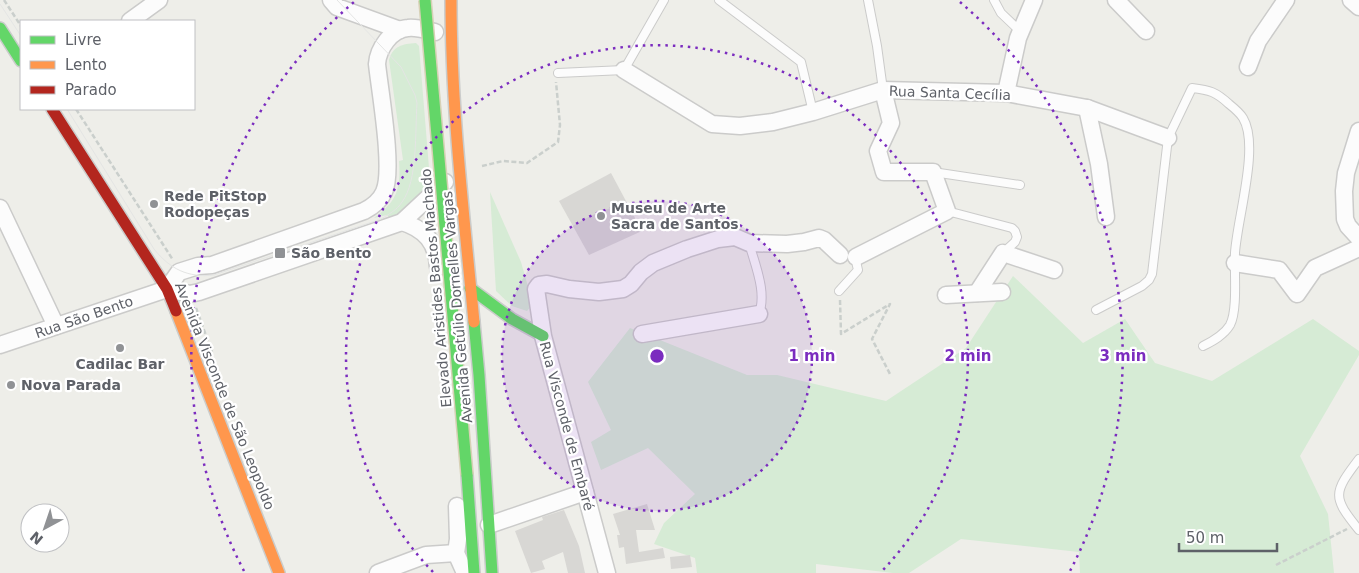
<svg xmlns="http://www.w3.org/2000/svg" width="1359" height="573" font-family="'DejaVu Sans',sans-serif">
<style>
.green{fill:#d6ebd5}
.building{fill:#d8d7d4}
.lines{fill:none;stroke-linecap:round;stroke-linejoin:round}
.lane-casing{stroke:#cbcbca;stroke-width:10}
.street-casing{stroke:#cbcbca;stroke-width:19}
.fast-casing{stroke:#cbcccb;stroke-width:14}
.slow-casing{stroke:#cbcccb;stroke-width:14}
.jam-casing{stroke:#cbcccb;stroke-width:14}
.path{stroke:#cacfcc;stroke-width:2.5;stroke-dasharray:5 2.5;stroke-linecap:butt}
.lane{stroke:#fcfcfc;stroke-width:8}
.street{stroke:#fcfcfc;stroke-width:16}
.fast{stroke:#63d668;stroke-width:11}
.slow{stroke:#ff974d;stroke-width:11}
.jam{stroke:#b3261e;stroke-width:11}
.tram{stroke:#e4e5e4;stroke-width:1}
.fast-bridge-casing{stroke:#d7d1b6;stroke-width:14;stroke-linecap:butt}
.fast-bridge{stroke:#63d668;stroke-width:11}
.ring{fill:none;stroke:#7b2cbf;stroke-width:2.5;stroke-dasharray:2.5 5}
.poi-dot{fill:#909295;stroke:#fff;stroke-width:2}
.labels{text-anchor:middle;dominant-baseline:central;stroke-width:4.5;stroke-linejoin:round;paint-order:stroke}
.street-label{font-size:14px;fill:#5e6168;stroke:#fff}
.poi-label{font-size:14px;font-weight:bold;fill:#5e6168;stroke:#fff;text-anchor:start}
.centre{fill:#7b2cbf;stroke:#fff;stroke-width:2.5}
.ring-label{font-size:15px;text-anchor:middle;font-weight:bold;fill:#7b2cbf;stroke:#fff;stroke-width:4.5;stroke-linejoin:round;paint-order:stroke}
</style>
<rect width="100%" height="100%" fill="#eeeee9"/>
<g class="green">
<path d="M416,43l3,3 11,134c-8,17 -23,30 -40,39l-3,-4 -13,3c23,-17 27,-29 25,-57l4,-1 -14,-100c4,-14 13,-16 27,-17z"/>
<path d="M490,192l31,70 12,42 -6,7 -15,-5 -16,-15z"/>
<path d="M1013,276l70,67 42,-24 30,44 57,18 101,-62 46,32v4l-59,101 28,58 6,59h-254l-1,-21 -118,-13 -52,34h-16l-77,-9v9h-119l-2,-15 -41,-14 10,-21 31,-29 -47,-46 -47,22 -10,-28 20,-12 -23,-48 42,-54 117,47h30l109,26 80,-53z"/>
</g>
<g class="building">
<path d="M611,173l31,58 -53,24 -30,-54z"/>
<path d="M647,504l8,26h-19l3,22 24,-4 2,10 -39,6 -2,-17 -5,1 -2,-13h3l-7,-21z"/>
<path d="M564,510l15,36 6,27h-17l-5,-21 -21,9 3,8 -14,4 -16,-42 28,-11 -1,-3z"/>
<path d="M690,555l2,12 -21,2 -1,-12z"/>
</g>
<g class="lines">
<g class="lane-casing">
<g id="lane">
<path d="M719,0l82,62 12,50"/>
<path d="M868,0l9,46 6,44"/>
<path d="M994,0l7,13 20,19"/>
<path d="M558,73l66,-3 40,-70"/>
<path d="M933,172l87,13"/>
<path d="M947,211l65,17 3,3 2,6 -2,5 -11,10"/>
<path d="M749,243c6,22 19,51 9,73"/>
<path d="M839,291l19,-21 -3,-13"/>
<path d="M1096,310l46,-24 7,-6 3,-6 16,-136 24,-50c18,2 24,4 37,16 5,4 11,9 14,14 17,28 -6,101 -8,135 -1,18 3,57 -5,72 -6,10 -17,16 -27,21"/>
<path d="M1359,459c-26,34 -27,38 0,71"/>
</g>
</g>
<g class="street-casing">
<g id="street">
<path d="M331,0l6,7 63,23"/>
<path d="M1116,0l30,31"/>
<path d="M1351,0l8,7"/>
<path d="M130,21l29,-21"/>
<path d="M1248,67l10,-26 28,-41"/>
<path d="M624,70l88,54 28,2 33,-4 40,-10 70,-22 123,3 81,15 81,30"/>
<path d="M1006,93l12,-55 16,-38"/>
<path d="M1087,108l12,56 7,53"/>
<path d="M1359,131l-13,42 -2,18 1,28 3,7 11,12"/>
<path d="M0,208l56,118"/>
<path d="M402,222c23,7 35,21 36,45"/>
<path d="M856,257l91,-46 -14,-39h-49l-6,-21 13,-28 -8,-33"/>
<path d="M1235,263l44,7 18,24 18,-26 44,-20"/>
<path d="M167,289l12,-17 19,-6 14,-1 152,-54c8,-4 16,-10 20,-19 10,-22 -4,-100 -7,-128 1,-15 14,-35 31,-36 9,-1 18,2 27,4"/>
<path d="M977,293l26,-40 51,17"/>
<path d="M946,295l56,-3"/>
<path d="M642,334l117,-20"/>
<path d="M0,345l167,-56 23,5 9,-2 203,-70 43,-40"/>
<path d="M457,506l1,33 -2,14 9,20"/>
<path d="M489,525l96,-33"/>
<path d="M378,573l48,-18 30,-2"/>
<path d="M607,573l-64,-237 -7,-47 3,-4 8,-1 22,5 30,3 24,-3 8,-5 10,-12 12,-9 34,-14 31,-10 17,-2 14,6 38,1 17,-2 15,-4 5,2 16,15"/>
</g>
</g>
<g class="fast-casing">
<g id="fast">
<path d="M0,28l21,33"/>
<path d="M470,288l42,31 31,17"/>
<path d="M474,322l5,53 13,198"/>
<path d="M467,475l7,98"/>
</g>
</g>
<g class="slow-casing">
<g id="slow">
<path d="M451,0c0,108 13,215 23,322"/>
<path d="M176,311l103,262"/>
</g>
</g>
<g class="jam-casing">
<path id="jam" d="M52,109l115,180 9,22"/>
</g>
<g class="path">
<path d="M4,0l17,26"/>
<path d="M76,109l97,151"/>
<path d="M482,166l21,-5 24,2 31,-21 2,-17 -4,-43"/>
<path d="M840,300l1,34 49,-30 -18,35 19,37"/>
<path d="M196,308l16,44"/>
<path d="M1276,565l71,-36"/>
</g>
<use href="#lane" class="lane"/>
<use href="#street" class="street"/>
<use href="#fast" class="fast"/>
<use href="#slow" class="slow"/>
<use href="#jam" class="jam"/>
<g class="tram">
<path d="M0,4l21,32"/>
<path d="M67,109l87,140c16,20 34,29 60,26l167,-56c8,-5 16,-9 21,-17 16,-21 13,-72 15,-99l-2,-8 -14,-28 -64,-67"/>
</g>
<g class="fast-bridge-casing">
<path id="fast-bridge" d="M425,0l42,475"/>
</g>
<use href="#fast-bridge" class="fast-bridge"/>
</g>
<circle cx="657" cy="356" r="155" fill="#7b2cbf" fill-opacity=".12"/>
<g class="ring">
<circle cx="657" cy="356" r="155"/>
<path d="M433 572A311 311 0 1 1 881 572"/>
<path d="M244 571A466 466 0 0 1 354 2M960 2A466 466 0 0 1 1070 571"/>
</g>
<g class="poi-dot">
<circle cx="154" cy="204" r="5"/>
<circle cx="601" cy="216" r="5"/>
<rect x="274" y="247" width="12" height="12" rx="2.5"/>
<circle cx="120" cy="348" r="5"/>
<circle cx="11" cy="385" r="5"/>
</g>
<g class="labels">
<g class="street-label">
<text transform="translate(950 93) rotate(2)">Rua Santa Cecília</text>
<text transform="translate(436 288) rotate(-95)">Elevado Aristides Bastos Machado</text>
<text transform="translate(457 307) rotate(-95)">Avenida Getúlio Dornelles Vargas</text>
<text transform="translate(84 317) rotate(-19)">Rua São Bento</text>
<text transform="translate(225 396) rotate(68)">Avenida Visconde de São Leopoldo</text>
<text transform="translate(567 426) rotate(75)">Rua Visconde de Embaré</text>
</g>
<g class="poi-label">
<text x="164" y="196">Rede PitStop<tspan x="164" dy="16">Rodopeças</tspan></text>
<text x="611" y="208">Museu de Arte<tspan x="611" dy="16">Sacra de Santos</tspan></text>
<text x="291" y="253">São Bento</text>
<text x="120" y="364" text-anchor="middle">Cadilac Bar</text>
<text x="21" y="385">Nova Parada</text>
</g>
</g>
<circle cx="657" cy="356" r="8" class="centre"/>
<g class="ring-label">
<text x="812" y="361">1 min</text>
<text x="968" y="361">2 min</text>
<text x="1123" y="361">3 min</text>
</g>
<rect x="20" y="20" width="175" height="90" fill="#ffffff" stroke="#bfc0c3"/>
<rect x="30" y="36" width="25" height="8" fill="#63d668" stroke="#bfc0c3"/>
<text x="65" y="45" font-size="15" fill="#5e6168">Livre</text>
<rect x="30" y="61" width="25" height="8" fill="#ff974d" stroke="#bfc0c3"/>
<text x="65" y="70" font-size="15" fill="#5e6168">Lento</text>
<rect x="30" y="86" width="25" height="8" fill="#b3261e" stroke="#bfc0c3"/>
<text x="65" y="95" font-size="15" fill="#5e6168">Parado</text>
<g transform="translate(45 528) rotate(220)"><circle r="24" fill="#ffffff" stroke="#bfc0c3"/>
<path d="M0-4L9 19L0 12L-9 19Z" fill="#909295"/>
<text y="-8" font-size="14" font-weight="bold" text-anchor="middle" fill="#5e6168">N</text>
</g>
<path d="M1179 543v8h98v-8" fill="none" stroke="#5e6168" stroke-width="2.5"/>
<text x="1186" y="543" font-size="15" fill="#5e6168" stroke="#ffffff" stroke-width="4" paint-order="stroke">50 m</text>
</svg>
